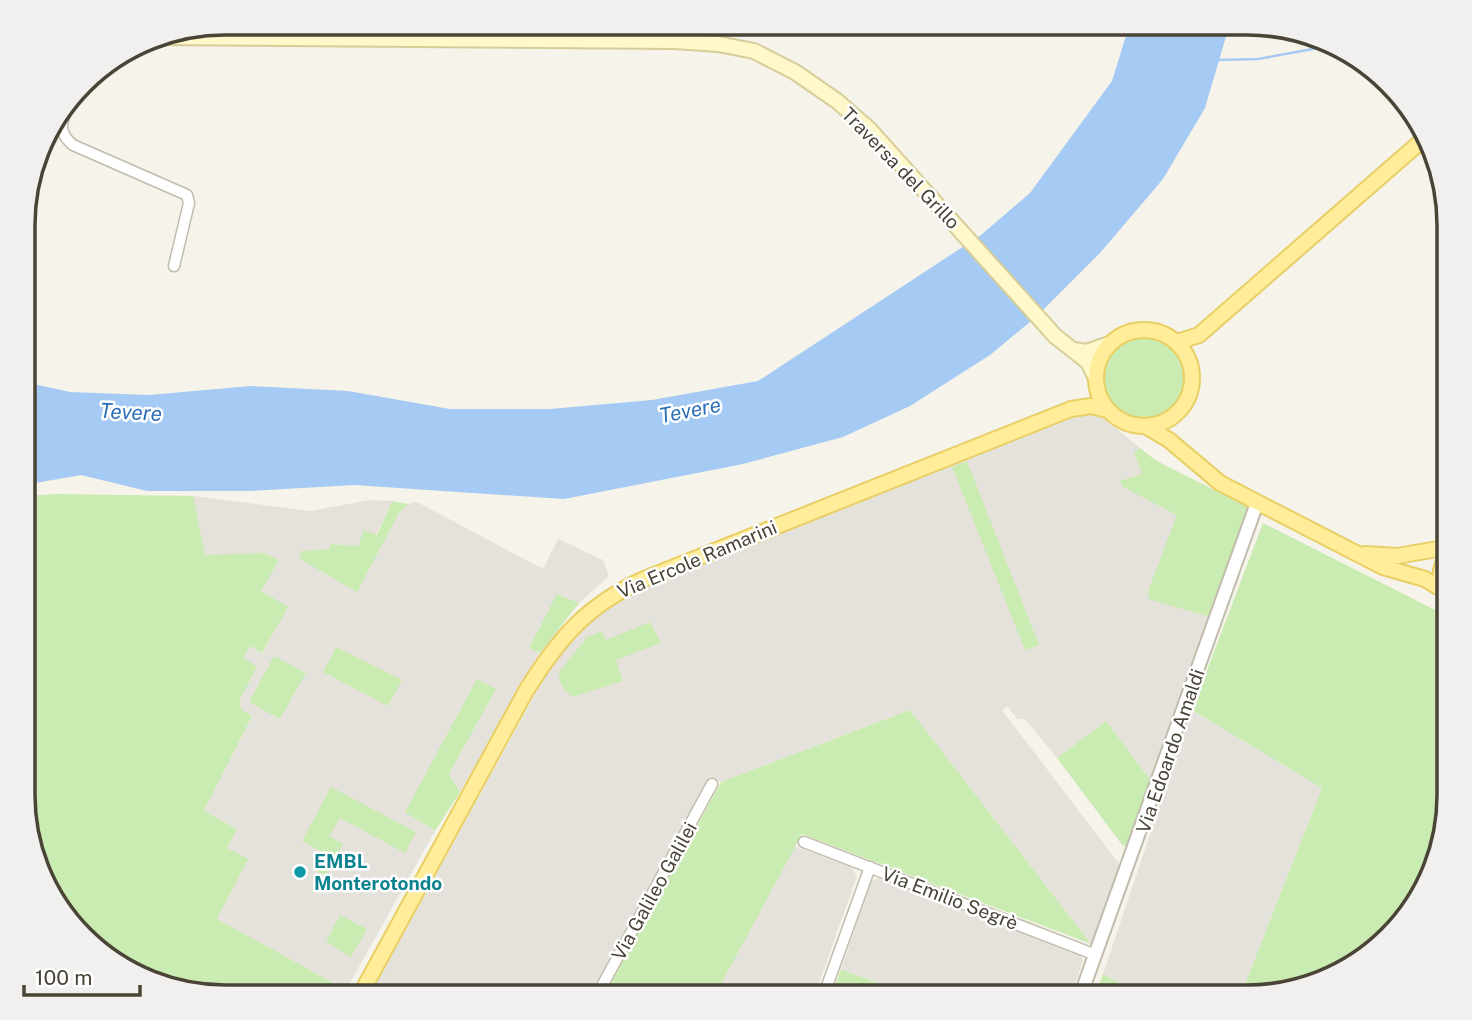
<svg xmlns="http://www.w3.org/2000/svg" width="1472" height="1020" font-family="'Public Sans',sans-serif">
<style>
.industrial{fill:#e5e2db}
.green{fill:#caebb1}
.water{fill:#a5caf3}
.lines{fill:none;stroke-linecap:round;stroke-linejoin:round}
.stream{stroke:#a5caf3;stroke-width:2.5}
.minor-casing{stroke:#c1bcac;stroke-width:13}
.tertiary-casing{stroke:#c1bcac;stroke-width:16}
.secondary-casing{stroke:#d7cd98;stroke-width:18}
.primary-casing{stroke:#e8cf65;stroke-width:18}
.minor{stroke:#fff;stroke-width:10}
.tertiary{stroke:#fff;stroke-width:12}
.secondary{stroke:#fff8ca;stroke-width:14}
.primary{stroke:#ffed99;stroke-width:14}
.culture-dot{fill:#0f9aa8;stroke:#fff;stroke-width:2.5}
.labels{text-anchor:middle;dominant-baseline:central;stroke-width:5;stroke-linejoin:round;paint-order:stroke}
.street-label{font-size:19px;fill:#4a4437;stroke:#fff}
.culture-label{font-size:19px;font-weight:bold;fill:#0d838f;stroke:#fff;text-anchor:start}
.water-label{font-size:21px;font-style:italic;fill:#2b6eba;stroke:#fff}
.rim{fill:none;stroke:#4a4437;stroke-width:3.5}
</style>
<rect width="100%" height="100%" fill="#f5f3ea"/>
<g class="industrial">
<path d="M1093,410l62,50 65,35 -43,111 33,11 -58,165 -46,-61 -49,37 -32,-39h-8l-10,-13 -5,4 118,155 -29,79 -181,-234 -189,72 -11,-6 -120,221h-221l179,-326 26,-36 28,-23 27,-17 173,-71z"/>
<path d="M193,496l117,15 60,-11 22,1 -16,34 -18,11 -28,-2v5l27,42 42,-78 9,-9 9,-2 126,67 15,-30 45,21 6,16 -30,27 -21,-9 -29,54 11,5 -80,139 -11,-18 46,-84 -90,122 30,19 -89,159 -130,-71 11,-71 10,-19 -33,-18 48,-95 -11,-7 -1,-10 16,-32 -13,-8 7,-13 13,7 8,-17 -11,-45 18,-30 -14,-8 -62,3z"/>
<path d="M1192,710l130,78 -82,209h-96l-41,-23z"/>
<path d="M794,846l57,21 6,9 -43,121h-100z"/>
<path d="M878,878l202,76 3,6 -12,37h-157l-73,-28 30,-87z"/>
</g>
<g class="green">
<circle cx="1144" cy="378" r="41"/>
<path d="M1140,448l15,12 91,46 3,5 -39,106 -61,-18 -1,-8 29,-76 -54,-28 -3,-6 22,-7 -8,-21z"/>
<path d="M967,461l72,184 -14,5 -73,-183z"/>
<path d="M58,494l135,2 12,59 59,-2 15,7 -18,31 27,16 -26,46 -12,-7 -7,12 14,9 -17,32 1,10 11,7 -48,95 33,18 -10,19 21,11 -31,60 129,71 -3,7h-131l-110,-41 -52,-60 -26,-75v-325z"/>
<path d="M392,501l16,3 -9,9 -42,79 -57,-33 1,-8 29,-2v-5l28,2 6,-16 13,5z"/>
<path d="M1263,523l186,94v191l-41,110 -71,58 -97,21 82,-209 -130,-78z"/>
<path d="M557,594l22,9 -39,50 -11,-5z"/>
<path d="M650,622l11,21 -45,17 7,21 -50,16c-10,-7 -14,-13 -14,-25l28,-35 15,-6 4,9z"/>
<path d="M336,647l66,33 -14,26 -65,-34z"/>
<path d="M274,656l32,17 -26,46 -31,-17z"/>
<path d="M477,679l19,10 -47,85 11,18 -25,39 -30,-19z"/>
<path d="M910,710l181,234 -289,-110 -88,163h-111l118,-215z"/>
<path d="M1106,721l46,61 -22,64h-7l-66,-88z"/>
<path d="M331,787l85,45 -11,21 -65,-35 -11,18 14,8 -17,32 -13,-7 9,-17 -20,-11z"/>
<path d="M340,915l27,14 -16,28 -25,-15z"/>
<path d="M841,969l73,28h-48l-31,-11z"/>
<path d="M1103,974l41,23h-50z"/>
</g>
<path class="water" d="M1130,23h100l-25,85 -42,71 -63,74 -64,64 -46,38 -80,51 -67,31 -100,27 -179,35 -210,-14 -106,6h-101l-66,-16 -57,10v-103l46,10 79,3 102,-9 97,5 102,18h100l102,-9 106,-19 223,-146 49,-42 82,-112z"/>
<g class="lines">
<path class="stream" d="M1217,60l41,-1 66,-12"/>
<g class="minor-casing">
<g id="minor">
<path d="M284,23l6,15"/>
<path d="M69,103c-7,18 -13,28 4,42l114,50 2,8 -15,63"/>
<path d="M804,842l292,113"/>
<path d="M596,997l116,-213"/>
<path d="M823,997l47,-130"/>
</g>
</g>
<g class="tertiary-casing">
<path id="tertiary" d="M1080,997l177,-494"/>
</g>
<g class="secondary-casing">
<g id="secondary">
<path d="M153,37l522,4 43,3 36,7 41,21 42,29 32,28 186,207 33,26 8,16"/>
<path d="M1074,350l12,2 23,-8"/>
</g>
</g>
<g class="primary-casing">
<g id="primary">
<circle cx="1144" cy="378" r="48"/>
<path d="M1177,342l22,-7 227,-198"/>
<path d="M1147,427l22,13 51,43 163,84 42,12 18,11"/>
<path d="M1449,553c-11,15 -11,30 0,45"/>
<path d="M1365,554l32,2 52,-9"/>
<path d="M359,997l167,-306c33,-53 60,-85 118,-112l427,-170 20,-3 16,4"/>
</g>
</g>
<use href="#minor" class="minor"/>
<use href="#tertiary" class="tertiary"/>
<use href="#secondary" class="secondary"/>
<use href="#primary" class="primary"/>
</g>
<circle class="culture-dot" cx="300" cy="872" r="7"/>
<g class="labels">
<g class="street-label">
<text transform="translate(901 168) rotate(46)">Traversa del Grillo</text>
<text transform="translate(697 559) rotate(-23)">Via Ercole Ramarini</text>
<text transform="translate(1170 751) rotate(-71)">Via Edoardo Amaldi</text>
<text transform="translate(654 891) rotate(-61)">Via Galileo Galilei</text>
<text transform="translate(950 898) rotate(21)">Via Emilio Segrè</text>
</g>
<g class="culture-label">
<text x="314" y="861">EMBL<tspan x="314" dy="22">Monterotondo</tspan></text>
</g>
<g class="water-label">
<text transform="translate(690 410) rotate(-11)">Tevere</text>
<text transform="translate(131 412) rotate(3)">Tevere</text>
</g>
</g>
<path d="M0 0H1472V1020H0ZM225 35H1247A190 190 0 0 1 1437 225V795A190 190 0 0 1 1247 985H225A190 190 0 0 1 35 795V225A190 190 0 0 1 225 35Z" fill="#f1f0ef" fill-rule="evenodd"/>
<path class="rim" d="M225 35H1247A190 190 0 0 1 1437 225V795A190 190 0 0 1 1247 985H225A190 190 0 0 1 35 795V225A190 190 0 0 1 225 35Z"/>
<path d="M24 985v10h116v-10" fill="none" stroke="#4a4437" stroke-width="3.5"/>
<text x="35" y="985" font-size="21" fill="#4a4437" stroke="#ffffff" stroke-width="5" paint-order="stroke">100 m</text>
</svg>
